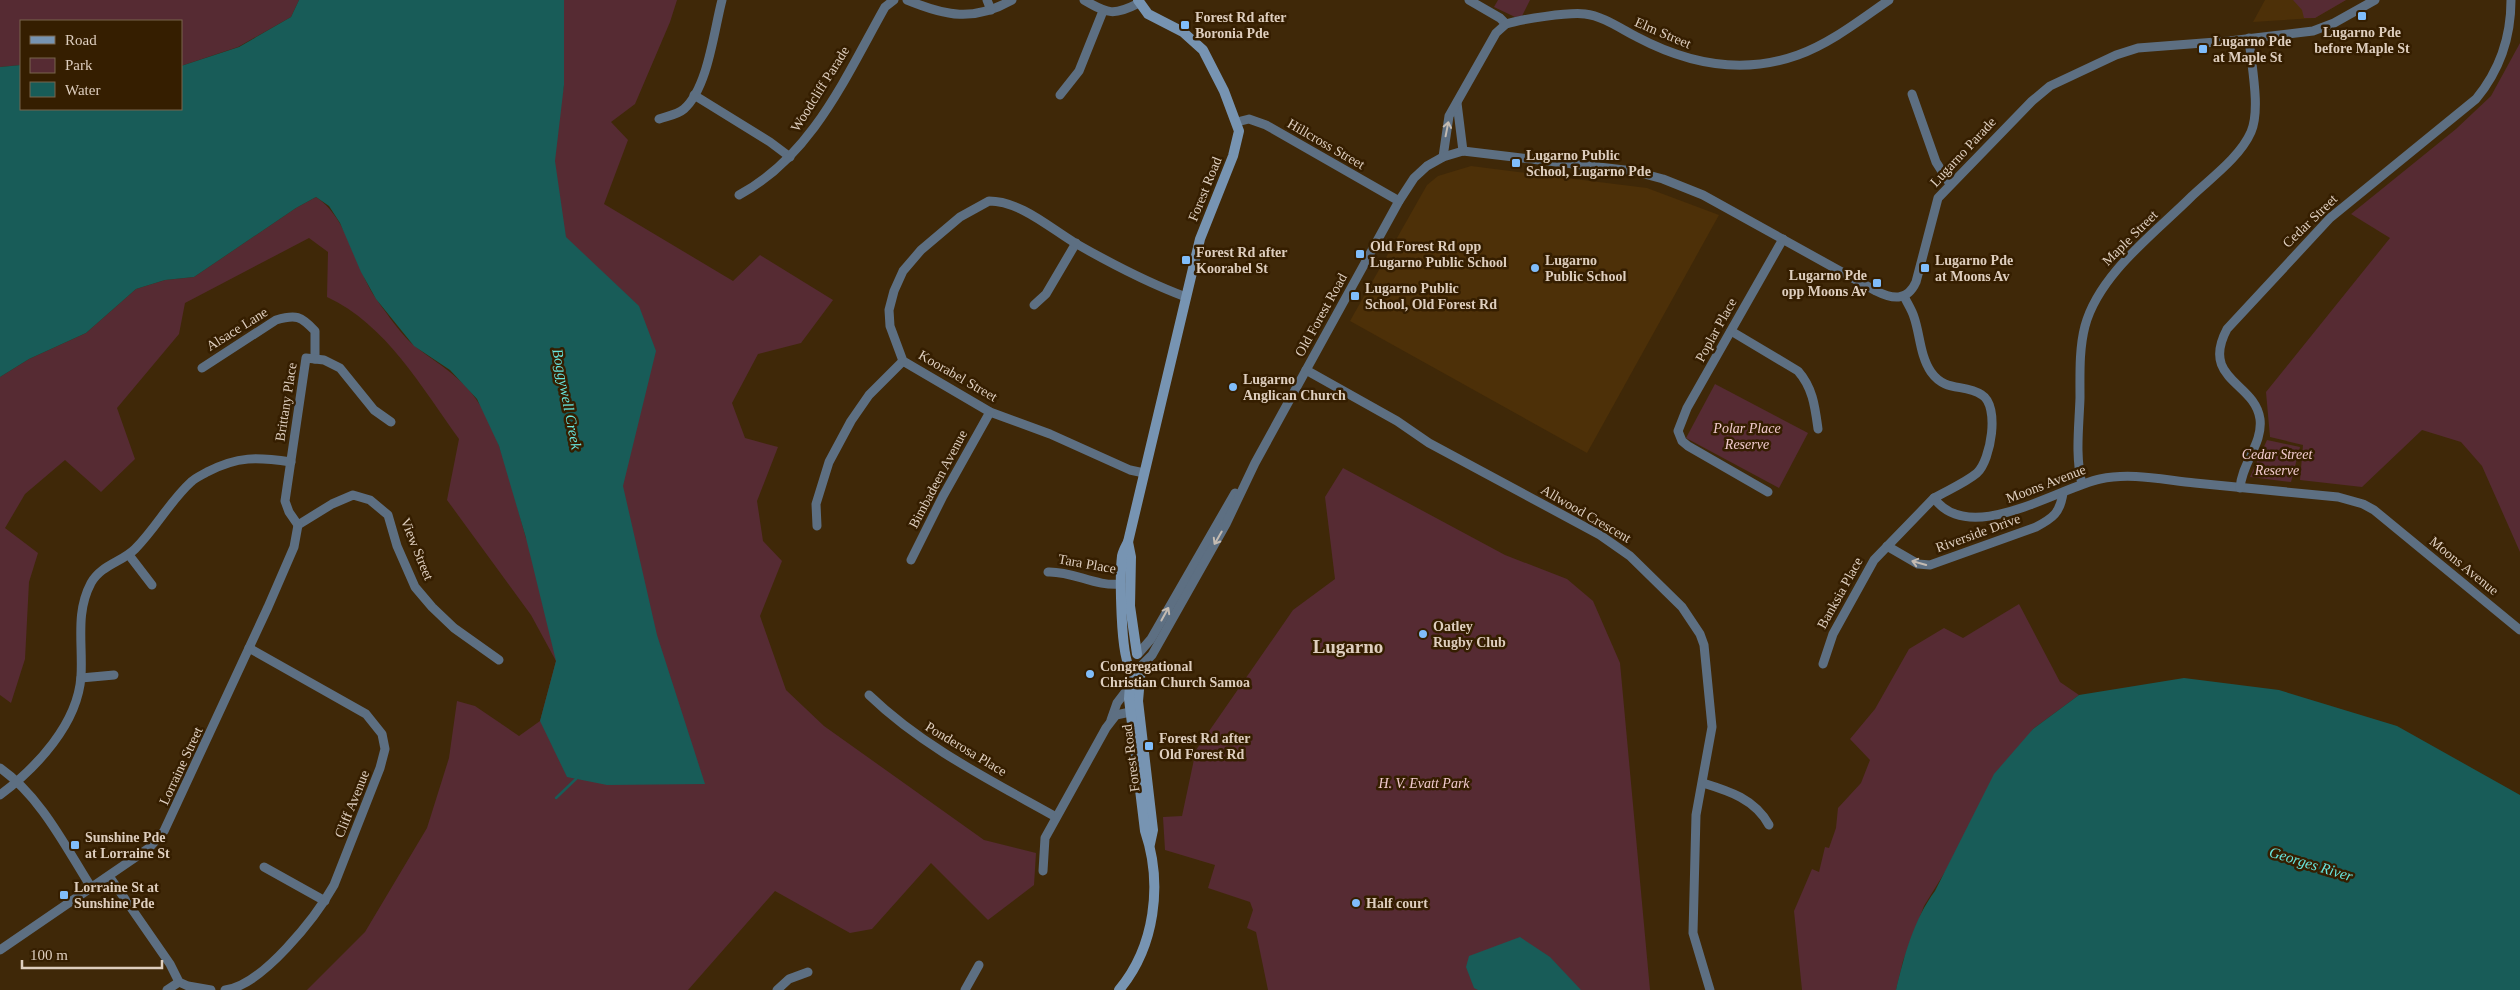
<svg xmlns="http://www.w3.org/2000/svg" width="2520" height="990" font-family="Georgia,serif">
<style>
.built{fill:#4d3008}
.green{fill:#562b33}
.water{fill:#185c58}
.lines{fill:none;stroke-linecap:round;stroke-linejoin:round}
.stream{stroke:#185c58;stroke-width:2.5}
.street{stroke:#5d6f82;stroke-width:9}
.secondary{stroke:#7794b2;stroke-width:10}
.oneway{stroke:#c4bbb2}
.poi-dot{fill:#80bdfa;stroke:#351e00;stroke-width:2}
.labels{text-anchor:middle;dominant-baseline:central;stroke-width:5;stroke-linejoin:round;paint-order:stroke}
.poi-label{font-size:14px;font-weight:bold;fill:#decebe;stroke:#351e00;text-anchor:start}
.street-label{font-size:14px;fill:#decebe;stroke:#351e00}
.park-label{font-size:14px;font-style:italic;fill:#f3ccd0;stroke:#351e00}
.water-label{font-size:15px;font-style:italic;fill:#68e5dd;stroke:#351e00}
.district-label{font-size:19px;font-weight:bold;fill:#decebe;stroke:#351e00}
</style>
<rect width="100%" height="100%" fill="#3f2808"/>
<g class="built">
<path d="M2265,0h81l-31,18 -62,4z"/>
<path d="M1471,166l176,22 72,27 -132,238 -237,-132 77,-136 11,-9z"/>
</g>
<g class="green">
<path d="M0,0h299l-8,17 -53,30 -57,19v-45h-160v44l-21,2z"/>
<path d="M564,0h113l-7,22 -35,82 -24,18 17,18 -24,64 129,77 27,-26 73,45 -32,43 -43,11 -26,49 13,35 33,9 -21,54 6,40 19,20 -22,55 26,74 38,36 160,114 52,13 -2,32 -46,35 -57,-57 -59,66 -22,4 -75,-42 -87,99h-381l58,-58 62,-104 22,-70 8,-57 18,5 44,30 21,-15 16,-60 -25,-46 -84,-115 12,-61c-37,-51 -73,-115 -132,-142l1,-45 -19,-14 -124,65 -6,31 -62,74 18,51 -34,33 -36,-32 -40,34 -20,34 33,25 -9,29 -4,77 -14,44 -11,-8v-318l29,-18 57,-26 50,-44 29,-9 29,-3 102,-69 20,-11c34,23 38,71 61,103 10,14 26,37 39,47 22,17 44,29 60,52 25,34 38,98 50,139l12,-312 26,-141z"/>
<path d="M1498,0h32l-8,16 -7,1 -21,-10z"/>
<path d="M2293,0h53l-31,18h-11l-2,-8z"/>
<path d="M2520,43v509l-38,-86 -21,-24 -39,-12 -60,57 -62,-7 3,-35 -33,-8 -4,-45 124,-154 -39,-24 105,-85 35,-33z"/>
<path d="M1715,384l93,49 -29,55 -93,-50z"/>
<path d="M2267,440l33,7 -9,35 -41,-5z"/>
<path d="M1343,468l162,87 62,24 26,22 27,62 30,327h-382l-12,-58 -9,-4 6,-18 -3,-8 -42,-14 7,-23 -50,-15 -2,-33 19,-1 14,-66 97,-140 42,-31 -10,-82z"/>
<path d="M2019,604l41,78 19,13 -46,34 -109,177 -21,55 -7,29h-94l-8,-79 18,-42 7,3 6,-25 4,1 7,-20 2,-20 23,-25 9,-23 -20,-21 25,-30 34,-60 35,-21 19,10z"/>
</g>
<g class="water">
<path d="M299,0h265v85l-9,76 11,76 73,69 17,45 -33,135 34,149 48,149 -98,1 -40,-8 -27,-56 16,-60 -30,-123 -27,-92 -22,-47 -27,-29 -36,-24 -38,-47 -15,-27 -21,-49 -11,-17 -13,-9 -20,11 -102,69 -29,3 -29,9 -50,44 -57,26 -29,18v-310l21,-2v44h160v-43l58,-19 52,-30z"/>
<path d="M2184,678l95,12 118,36 123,69v195h-624c8,-34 18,-71 39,-99l59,-117 39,-45 46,-34z"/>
<path d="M1520,937l30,20 31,33h-103l-4,-2 -8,-21 3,-11z"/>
</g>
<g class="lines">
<path class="stream" d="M556,798l22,-21"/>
<g class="street">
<path d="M907,0c39,16 66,22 105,0"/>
<path d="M987,0l4,10"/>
<path d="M1084,0c24,14 30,16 55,3"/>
<path d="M1469,0l31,18 6,6"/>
<path d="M1912,94l24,68 14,22"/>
<path d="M694,95l76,47 20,15"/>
<path d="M1060,95l19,-24 24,-60"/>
<path d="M1457,103l6,48"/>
<path d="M659,119c8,-3 18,-4 25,-10 24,-21 30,-79 38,-109"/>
<path d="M1237,122l12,-3 17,6 133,76"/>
<path d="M1443,157l6,-41 47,-83 10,-9c16,-5 63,-12 79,-10 18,2 36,15 52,23 51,27 105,38 161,18 33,-12 62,-35 91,-55"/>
<path d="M739,195c73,-39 107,-119 146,-188l9,-7"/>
<path d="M1904,296c3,7 8,14 10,21 6,17 6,39 17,55 15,21 33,11 51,23 18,11 9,65 -5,78 -12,10 -29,17 -43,25 35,49 124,-10 166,-19 31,-7 64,1 95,4 47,5 95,9 143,14l25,7 11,6 146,120"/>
<path d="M1034,305l12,-11 30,-51"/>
<path d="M1731,331l67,40c15,17 17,36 20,58"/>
<path d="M202,368l74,-48c20,-6 25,-4 39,11v28"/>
<path d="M1306,370l91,51 32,22 171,92 30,21 52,51 18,27 4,11 8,82 -16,88 -3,118 17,57"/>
<path d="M1144,473l-14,-3 -80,-36 -60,-22 -87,-51 -13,-35 -1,-16 5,-19 9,-20 18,-21 39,-33 29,-16c31,0 61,27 86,42 35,20 73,40 111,54"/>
<path d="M2082,484c-7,-28 -3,-57 -2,-86 0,-24 -1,-49 5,-72 14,-52 70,-93 107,-130 19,-18 48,-39 59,-64 10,-23 0,-68 -2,-94"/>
<path d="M2240,488c2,-26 23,-44 20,-69 -5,-37 -60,-39 -33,-90l103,-111 146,-119c24,-29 35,-62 35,-99"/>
<path d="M1768,492l-80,-46 -6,-5 -4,-10 9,-23 96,-169"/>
<path d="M298,525l34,-21 21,-9 17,5 18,15 9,31 18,41 17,20 22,21 45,32"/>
<path d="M298,525l-9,-13 -4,-11 21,-143 18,2 16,8 34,42 17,12"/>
<path d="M817,526l-1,-22 13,-42 22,-41 18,-26 34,-34"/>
<path d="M1887,546l31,18 12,1 106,-38c17,-9 24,-14 27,-34"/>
<path d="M129,555l23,30"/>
<path d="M911,560l32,-64 47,-84"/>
<path d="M1048,572c25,-1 48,15 73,12"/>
<path d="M1138,654l13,-15 84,-146"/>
<path d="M1823,664l10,-30 41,-74 60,-62"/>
<path d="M1142,665l10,-10 74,-131 29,-61 144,-262 15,-23 13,-12 16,-9 20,-6 170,20 30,8 40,16 173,96c16,8 31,11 40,-9l22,-84 94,-97 18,-15 66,-31 22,-7 91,-7 84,-10 21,-8 41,-23"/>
<path d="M81,678l33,-3"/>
<path d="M869,695c54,52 121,85 187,122"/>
<path d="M1111,720l6,-17 13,-17"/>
<path d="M0,768c41,29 65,78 91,119"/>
<path d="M1703,783c26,8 52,16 66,42"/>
<path d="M0,795c36,-27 78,-71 81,-119 2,-32 -6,-63 10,-93 10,-18 31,-21 44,-34 21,-21 35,-48 56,-67 4,-4 11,-7 16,-10 31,-16 50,-15 84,-10"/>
<path d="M264,867l61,34"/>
<path d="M1043,871l2,-33 61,-110 10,-13 19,-4"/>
<path d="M109,876l61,88 9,18 9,4 23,4"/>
<path d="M0,950l149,-102 15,-17 104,-224 26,-60 4,-22"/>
<path d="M167,990l12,-8"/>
<path d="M225,990c37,-4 91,-73 109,-105l46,-117 5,-19 -3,-15 -16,-20 -117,-66"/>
<path d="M777,990l12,-11 19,-7"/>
<path d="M965,990l14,-25"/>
</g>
<g class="secondary">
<path d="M1128,542l3,15 -1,49 7,48"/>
<path d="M1141,667l-3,34 15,129 -3,14"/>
<path d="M1131,669c-11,-10 -11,-96 -9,-113 1,-5 4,-10 6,-14l72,-303 33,-83 6,-25 -15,-40 -21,-41 -20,-18 -35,-18 -10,-14"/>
<path d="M1119,990c36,-43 44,-106 26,-159l-16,-132 2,-30"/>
</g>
</g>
<defs><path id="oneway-shaft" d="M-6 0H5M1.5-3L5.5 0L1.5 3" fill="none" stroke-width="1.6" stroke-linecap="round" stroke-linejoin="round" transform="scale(1.25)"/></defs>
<g class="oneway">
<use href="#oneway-shaft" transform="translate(1447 129) rotate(-79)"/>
<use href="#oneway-shaft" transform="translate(1218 538) rotate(120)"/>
<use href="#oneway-shaft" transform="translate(1919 563) rotate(-164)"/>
<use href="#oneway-shaft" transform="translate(1165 614) rotate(-61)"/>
</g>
<g class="poi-dot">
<rect x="2357" y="11" width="10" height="10" rx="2.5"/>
<rect x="1180" y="20" width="10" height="10" rx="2.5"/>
<rect x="2198" y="44" width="10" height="10" rx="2.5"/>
<rect x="1511" y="158" width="10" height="10" rx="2.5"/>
<rect x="1355" y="249" width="10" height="10" rx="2.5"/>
<rect x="1181" y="255" width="10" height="10" rx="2.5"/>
<circle cx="1535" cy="268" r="5"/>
<rect x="1920" y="263" width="10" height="10" rx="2.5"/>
<rect x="1872" y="278" width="10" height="10" rx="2.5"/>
<rect x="1350" y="291" width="10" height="10" rx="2.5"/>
<circle cx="1233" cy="387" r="5"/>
<circle cx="1423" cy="634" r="5"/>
<circle cx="1090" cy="674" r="5"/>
<rect x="1144" y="741" width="10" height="10" rx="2.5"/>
<rect x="70" y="840" width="10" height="10" rx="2.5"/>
<rect x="59" y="890" width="10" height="10" rx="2.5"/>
<circle cx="1356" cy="903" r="5"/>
</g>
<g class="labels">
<g class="poi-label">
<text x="1195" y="17">Forest Rd after<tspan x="1195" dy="16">Boronia Pde</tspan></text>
<text x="2362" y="32" text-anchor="middle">Lugarno Pde<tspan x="2362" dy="16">before Maple St</tspan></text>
<text x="2213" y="41">Lugarno Pde<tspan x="2213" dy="16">at Maple St</tspan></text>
<text x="1526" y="155">Lugarno Public<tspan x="1526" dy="16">School, Lugarno Pde</tspan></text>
<text x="1370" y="246">Old Forest Rd opp<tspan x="1370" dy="16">Lugarno Public School</tspan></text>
<text x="1196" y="252">Forest Rd after<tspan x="1196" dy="16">Koorabel St</tspan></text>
<text x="1545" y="260">Lugarno<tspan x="1545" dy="16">Public School</tspan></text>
<text x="1935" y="260">Lugarno Pde<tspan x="1935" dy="16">at Moons Av</tspan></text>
<text x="1867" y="275" text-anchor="end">Lugarno Pde<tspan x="1867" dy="16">opp Moons Av</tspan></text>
<text x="1365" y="288">Lugarno Public<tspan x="1365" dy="16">School, Old Forest Rd</tspan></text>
<text x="1243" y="379">Lugarno<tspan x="1243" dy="16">Anglican Church</tspan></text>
<text x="1433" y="626">Oatley<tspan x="1433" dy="16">Rugby Club</tspan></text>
<text x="1100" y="666">Congregational<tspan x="1100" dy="16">Christian Church Samoa</tspan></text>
<text x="1159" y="738">Forest Rd after<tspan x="1159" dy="16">Old Forest Rd</tspan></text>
<text x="85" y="837">Sunshine Pde<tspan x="85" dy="16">at Lorraine St</tspan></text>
<text x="74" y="887">Lorraine St at<tspan x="74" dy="16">Sunshine Pde</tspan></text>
<text x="1366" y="903">Half court</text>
</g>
<g class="street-label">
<text transform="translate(1663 33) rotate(23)">Elm Street</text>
<text transform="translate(820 89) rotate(-58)">Woodcliff Parade</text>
<text transform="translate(1326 144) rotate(30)">Hillcross Street</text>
<text transform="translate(1963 152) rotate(-47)">Lugarno Parade</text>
<text transform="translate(1205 189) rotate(-68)">Forest Road</text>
<text transform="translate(2310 221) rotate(-44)">Cedar Street</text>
<text transform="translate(2130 238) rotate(-45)">Maple Street</text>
<text transform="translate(1321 315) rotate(-61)">Old Forest Road</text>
<text transform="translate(237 329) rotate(-32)">Alsace Lane</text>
<text transform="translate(1716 330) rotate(-61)">Poplar Place</text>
<text transform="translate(958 376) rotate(30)">Koorabel Street</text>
<text transform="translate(286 402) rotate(-81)">Brittany Place</text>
<text transform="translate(938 479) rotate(-62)">Bimbadeen Avenue</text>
<text transform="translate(2046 484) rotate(-21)">Moons Avenue</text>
<text transform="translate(1586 514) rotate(30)">Allwood Crescent</text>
<text transform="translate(1978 533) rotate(-20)">Riverside Drive</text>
<text transform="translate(417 549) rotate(68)">View Street</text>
<text transform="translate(1087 564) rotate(10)">Tara Place</text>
<text transform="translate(2464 566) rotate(39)">Moons Avenue</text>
<text transform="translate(1840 593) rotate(-61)">Banksia Place</text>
<text transform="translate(966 749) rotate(31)">Ponderosa Place</text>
<text transform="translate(1131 758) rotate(-97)">Forest Road</text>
<text transform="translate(181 766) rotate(-65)">Lorraine Street</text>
<text transform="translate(352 804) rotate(-68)">Cliff Avenue</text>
</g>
<g class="park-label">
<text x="1747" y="428">Polar Place<tspan x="1747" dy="16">Reserve</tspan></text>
<text x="2277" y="454">Cedar Street<tspan x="2277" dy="16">Reserve</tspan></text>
<text x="1424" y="783">H. V. Evatt Park</text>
</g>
<g class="water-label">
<text transform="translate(567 399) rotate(79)">Boggywell Creek</text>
<text transform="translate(2311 864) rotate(17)">Georges River</text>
</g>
<g class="district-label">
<text x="1348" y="646">Lugarno</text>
</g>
</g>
<rect x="20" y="20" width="162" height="90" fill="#351e00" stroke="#79644c"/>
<rect x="30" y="36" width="25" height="8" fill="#7794b2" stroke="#79644c"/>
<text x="65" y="45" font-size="15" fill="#decebe">Road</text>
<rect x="30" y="58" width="25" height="15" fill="#562b33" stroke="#79644c"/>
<text x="65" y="70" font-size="15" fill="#decebe">Park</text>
<rect x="30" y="82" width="25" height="15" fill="#185c58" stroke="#79644c"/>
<text x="65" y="95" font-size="15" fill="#decebe">Water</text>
<path d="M22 960v8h140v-8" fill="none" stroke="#decebe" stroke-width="2.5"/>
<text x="30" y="960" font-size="15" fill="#decebe" stroke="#351e00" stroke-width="4" paint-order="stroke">100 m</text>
</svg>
